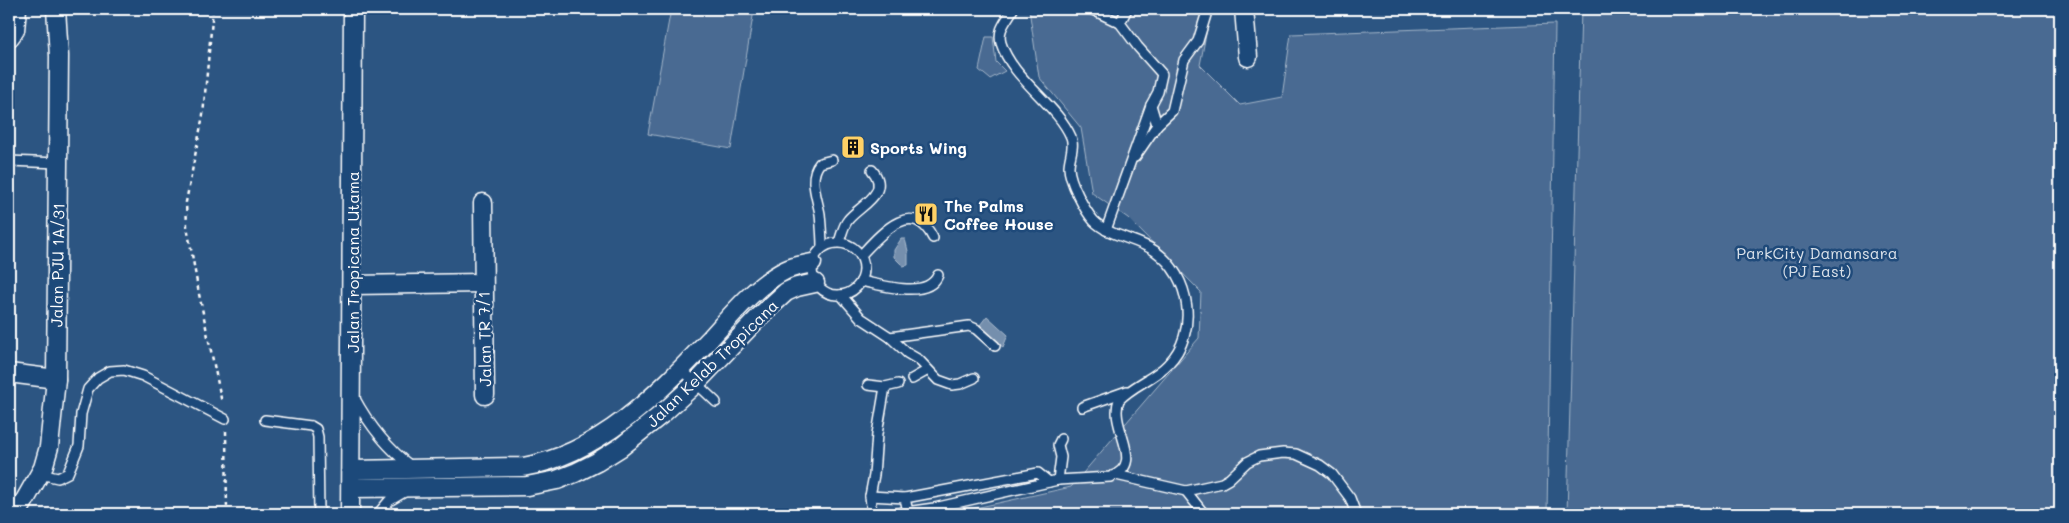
<svg xmlns="http://www.w3.org/2000/svg" width="2069" height="523" font-family="Mali,sans-serif">
<style>
.green{fill:#486b92;stroke:#a4b5c8}
.water{fill:#748fad;stroke:#acbcce}
.lines{fill:none;stroke-linecap:round;stroke-linejoin:round}
.service-casing{stroke:#fff;stroke-width:12}
.minor-casing{stroke:#fff;stroke-width:21}
.path{stroke:#fff;stroke-width:2.5;stroke-dasharray:4 4;stroke-linecap:butt}
.service{stroke:#1f4a7a;stroke-width:9}
.minor{stroke:#1f4a7a;stroke-width:18}
.labels{text-anchor:middle;dominant-baseline:central;stroke-width:5;stroke-linejoin:round;paint-order:stroke}
.poi-label{font-size:16px;font-weight:bold;fill:#fff;stroke:#1f4a7a;text-anchor:start}
.park-label{font-size:16px;fill:#dae1e9;stroke:#1f4a7a}
.street-label{font-size:16px;fill:#fff;stroke:#1f4a7a}
</style>
<rect width="100%" height="100%" fill="#2c5582"/>
<filter id="ink" filterUnits="userSpaceOnUse"><feTurbulence type="fractalNoise" baseFrequency=".02" numOctaves="2"/><feDisplacementMap in="SourceGraphic" scale="10" xChannelSelector="R" yChannelSelector="G"/><feConvolveMatrix kernelMatrix="1 2 1 2 8 2 1 2 1" color-interpolation-filters="sRGB"/></filter>
<g filter="url(#ink)">
<g class="green">
<path d="M671,9l83,1 -23,139 -83,-15z"/>
<path d="M1029,9h182l-11,56 40,40 42,-8 9,-63 264,-10 -8,490h-599l123,-27 128,-149 2,-46 -73,-74 -36,-25 -11,-65 -42,-51z"/>
<path d="M1581,9h479v505h-493z"/>
<path d="M986,37h7l3,25 9,9 -15,8 -11,-9z"/>
</g>
<g class="water">
<path d="M901,239h4l3,12v14l-5,1 -9,-9v-7z"/>
<path d="M987,316l21,19 -5,12 -26,-18z"/>
</g>
<g class="lines">
<g class="service-casing">
<g id="service">
<path d="M1091,9l29,14 18,24 24,27 -4,18 -7,13 -45,125"/>
<path d="M1120,23l7,-14"/>
<path d="M1157,125l15,-14 12,-51 14,-19 8,-26"/>
<path d="M1135,157l22,-32 -6,-20"/>
<path d="M9,161l49,2"/>
<path d="M839,242c3,-8 4,-16 9,-22 11,-14 44,-27 24,-50"/>
<circle cx="838" cy="269" r="26"/>
<path d="M822,247c0,-11 -1,-22 -2,-33 -3,-17 -12,-37 0,-51l12,-3"/>
<path d="M861,255c18,-19 51,-59 72,-17"/>
<path d="M861,281c21,4 67,19 77,-6"/>
<path d="M841,295l20,23 29,19 17,16 12,7 19,20 14,5 8,-1 14,-6"/>
<path d="M890,337l79,-11 7,3 19,17"/>
<path d="M681,369l35,33"/>
<path d="M912,379l16,-9"/>
<path d="M868,385l17,2 13,-3"/>
<path d="M354,397c14,26 34,52 58,70"/>
<path d="M1082,407l45,-16"/>
<path d="M265,420l46,6 5,3 2,8 1,77"/>
<path d="M40,474l18,4 10,-5 11,-27 2,-32 7,-25 10,-11 12,-7 14,-1 19,6 82,43"/>
<path d="M1116,475l70,16 36,-8 7,-4 18,-17 12,-6 24,-3 13,1 24,11 12,9 18,24 6,16"/>
<path d="M1058,480l3,-23 -3,-12 3,-6"/>
<path d="M1186,491l18,23"/>
<path d="M870,496l35,2"/>
<path d="M908,512l-3,-14 133,-25 11,9"/>
<path d="M378,514l11,-13 17,-10"/>
<path d="M872,514l-2,-18 4,-21 3,-41 8,-47"/>
<path d="M892,514l42,-6 124,-28 52,-3c38,-13 -2,-49 9,-77 14,-15 35,-21 49,-36 31,-31 23,-88 -13,-113 -18,-13 -45,-14 -61,-30 -9,-10 -25,-40 -25,-54 0,-10 6,-20 2,-30 -14,-33 -59,-58 -70,-94 -4,-14 6,-22 12,-34"/>
</g>
</g>
<g class="minor-casing">
<g id="minor">
<path d="M1244,9l4,48"/>
<path d="M9,38l6,-8 2,-21"/>
<path d="M483,203l2,192"/>
<path d="M352,285l131,-2"/>
<path d="M9,373l47,6"/>
<path d="M351,470l172,-3c76,-13 134,-72 185,-126 23,-25 47,-56 78,-71 8,-4 17,-5 26,-7"/>
<path d="M351,488l176,-2 30,-6 18,-7 22,-11 24,-15 41,-33 34,-31 65,-68 25,-23 11,-5 18,-4"/>
<path d="M17,514l26,-46 6,-21 7,-68 3,-323 -3,-47"/>
<path d="M350,514l3,-505"/>
</g>
</g>
<g class="path">
<path d="M213,9l-10,106 -17,87 1,24 12,68 23,109"/>
<path d="M226,431l1,83"/>
</g>
<use href="#service" class="service"/>
<use href="#minor" class="minor"/>
</g>
</g>
<defs>
<g id="building-square" transform="scale(1.25)"><rect x="-9" y="-9" width="18" height="18" rx="4" fill="#ffd166" stroke="#1f4a7a"/><path d="M-4-6H4V6H1V3H-1V6H-4ZM-2.5-4.3h1.7v1.8h-1.7ZM.8-4.3h1.7v1.8H.8ZM-2.5-1h1.7V.8h-1.7ZM.8-1h1.7V.8H.8Z" fill="#111"/></g>
<g id="restaurant-square" transform="scale(1.25)"><rect x="-9" y="-9" width="18" height="18" rx="4" fill="#ffd166" stroke="#1f4a7a"/><path d="M-5-6h1v4h1v-4h1v4h1v-4h1v5L-1.5 .5V6h-2V.5L-5-1ZM5-6V6H3V1.5H1.5Q1.5-4 5-6Z" fill="#111"/></g>
</defs>
<g fill-rule="evenodd">
<use href="#building-square" x="853" y="147"/>
<use href="#restaurant-square" x="926" y="214"/>
</g>
<g class="labels">
<g class="poi-label">
<text x="870" y="147">Sports Wing</text>
<text x="944" y="205">The Palms<tspan x="944" dy="18">Coffee House</tspan></text>
</g>
<g class="park-label">
<text x="1817" y="252">ParkCity Damansara<tspan x="1817" dy="18">(PJ East)</tspan></text>
</g>
<g class="street-label">
<text transform="translate(352 262) rotate(-90)">Jalan Tropicana Utama</text>
<text transform="translate(57 265) rotate(-89)">Jalan PJU 1A/31</text>
<text transform="translate(484 339) rotate(-91)">Jalan TR 7/1</text>
<text transform="translate(712 363) rotate(-44)">Jalan Kelab Tropicana</text>
</g>
</g>
<rect width="2069" height="523" fill="none" stroke="#1f4a7a" stroke-width="30"/>
<rect x="15" y="15" width="2039" height="493" fill="none" stroke="#fff" stroke-width="2" filter="url(#ink)"/>
</svg>
